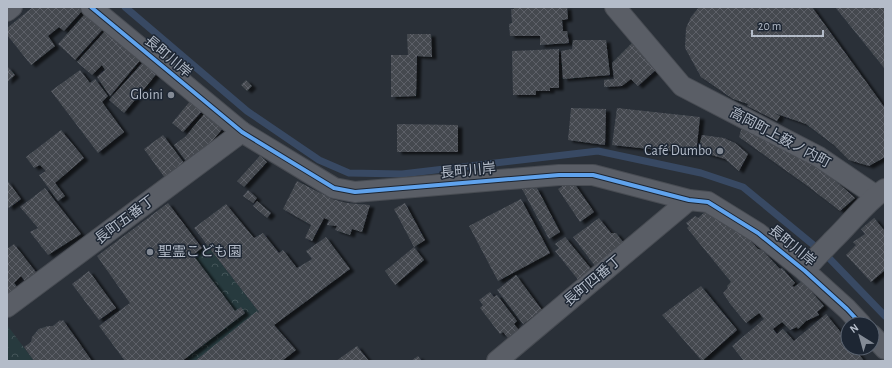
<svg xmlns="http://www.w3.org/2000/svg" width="892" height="368" font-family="'Alegreya Sans','Noto Sans JP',sans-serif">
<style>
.forest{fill:url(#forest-crowns)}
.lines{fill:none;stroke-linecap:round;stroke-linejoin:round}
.stream{stroke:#384963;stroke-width:7}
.building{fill:url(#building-cross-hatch);filter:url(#shadow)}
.minor-casing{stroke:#484c53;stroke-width:22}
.minor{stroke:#5a5e66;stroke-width:20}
.cycleway-casing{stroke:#1d2633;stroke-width:6}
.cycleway{stroke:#60a3ed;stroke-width:4}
.poi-dot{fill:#848b96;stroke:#1d2633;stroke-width:1.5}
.labels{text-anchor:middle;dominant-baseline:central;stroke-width:3;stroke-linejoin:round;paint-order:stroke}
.street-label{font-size:14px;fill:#b4bcc9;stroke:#1d2633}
.poi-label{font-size:14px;fill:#b4bcc9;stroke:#1d2633;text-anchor:end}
</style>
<defs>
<pattern id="forest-crowns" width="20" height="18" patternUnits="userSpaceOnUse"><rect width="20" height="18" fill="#273a3e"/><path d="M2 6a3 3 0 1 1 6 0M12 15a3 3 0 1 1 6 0" fill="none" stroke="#445559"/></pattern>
<pattern id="building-cross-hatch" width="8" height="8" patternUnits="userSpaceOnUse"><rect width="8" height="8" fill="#444950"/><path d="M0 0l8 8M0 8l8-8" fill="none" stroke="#5d6168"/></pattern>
<filter id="shadow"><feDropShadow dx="4.5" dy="2.5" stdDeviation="1" flood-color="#0009"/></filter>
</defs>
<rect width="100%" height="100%" fill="#2a3038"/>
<g class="forest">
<path d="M207,245l52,67 -64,49h-5l-52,-65z"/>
<path d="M7,325l27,36h-27z"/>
</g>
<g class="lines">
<path class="stream" d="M125,7l122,104 72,49 30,13 53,1 196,-23 103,22 42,14 85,70 57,59"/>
</g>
<g class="building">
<path d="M33,7h45l4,4 -18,20 -5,-4 -11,9 7,10 -24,19 -24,-30v-7z"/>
<path d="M514,7h53l1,12 -6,1 1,11h4l2,12 -29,2v-9h-30l-1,-12 3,-1 -1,-14h3z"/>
<path d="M699,7h113l73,101v49l-16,9 -20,-6 -15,-15 -28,-21 -32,-11 6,3 -3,5 -30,-15 1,-2 -15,-5 -32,-22 -16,-29 1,-20 5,-11z"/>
<path d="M835,7h50v62z"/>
<path d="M85,14l19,14 -29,32 -17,-16z"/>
<path d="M107,29l35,29 -32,38 -13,-19 8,-7 -3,-5 -10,10 -15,-13z"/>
<path d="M407,34h24l1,23 -15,-1 -1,40 -25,1v-42h17z"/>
<path d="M573,40h33l4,35 -47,4 -2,-28 11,-2z"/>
<path d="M633,42l25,26 -20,18 -7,-7 -9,7 -18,1v-7l10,-1 -2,-16z"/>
<path d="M559,49v39h-9v3h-14v4h-23l-1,-44z"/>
<path d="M144,61l14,11 -34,41 -15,-13z"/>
<path d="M7,66l8,9 -8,7z"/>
<path d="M80,70l10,13 5,-4 13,17 -6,6 22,30 -26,21 -47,-62z"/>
<path d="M246,80l6,6 -5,5 -6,-6z"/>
<path d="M191,100l12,10 -20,22 -11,-9z"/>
<path d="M571,108l35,1 -1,36 -37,-5z"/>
<path d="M617,108l83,9 -4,37 -84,-9z"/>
<path d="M205,113l18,15 -16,19 -21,14 -12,-16 12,-9z"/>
<path d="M397,124l61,1v27h-61z"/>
<path d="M742,127l80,42 33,29 -15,13 -31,-24 -70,-50z"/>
<path d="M61,130l23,28 -29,25 10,13 -7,5 -19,-26 7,-4 -6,-6 -6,3 -8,-11z"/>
<path d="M163,135l21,28 -19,15 -21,-29z"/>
<path d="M702,135l22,3 11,5 13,11 -9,17 -14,-12 -27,-8z"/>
<path d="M260,156l7,6 -23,25 -7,-6z"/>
<path d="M7,180l14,19 -12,9 -2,-3z"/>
<path d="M297,181l35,18 15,4 23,2 -8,27 -10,-3 -2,6 -15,-5 2,-4 -10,-1 2,-5 -5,-2 -12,23 -7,-3 6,-13 -28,-16z"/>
<path d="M567,183l2,3 5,-3 20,29 -14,10 -22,-33z"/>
<path d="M45,188l36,46 -33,21 -18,-23 8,-4 -18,-21z"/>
<path d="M537,188l23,44 -11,7 -27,-50z"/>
<path d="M248,190l9,8 -4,5 -10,-7z"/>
<path d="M521,199l29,54 -52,28 -29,-55z"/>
<path d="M257,201l14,12 -4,5 -14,-12z"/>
<path d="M168,203l34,45 -9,7 42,56 6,-4 4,6 -63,48h-57l-26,-35 31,-23 -33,-47z"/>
<path d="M405,203l20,37 -11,7 -20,-38z"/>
<path d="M226,204l28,34 9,-5 16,20 4,-3 14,18 15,-9 -6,-8 20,-14 24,32 -76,56 22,25 -14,11h-9l-2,-2 -2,2h-74l62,-50 1,2 1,-1 -65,-84z"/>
<path d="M707,210l30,16 21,23 4,1 18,19 2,-1 13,15 -3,3 2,1 8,-6 22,25 -7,6 2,3 -13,6 -8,8 -1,-2 -7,3 -8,-8 -9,7 4,5 6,-5 11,12 32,-27 22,27v7h6l10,13h-120l-12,-15 32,-27 -5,-6 -13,10 -15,-18 -8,-12 5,-5 -1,-2 4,-4 -44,-54 2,-2 -3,-3 9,-7 3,2z"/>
<path d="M599,218l12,15h5l8,10 -29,23 -22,-29z"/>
<path d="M874,218l11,13v39l-14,12 -25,-27 10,-10 -3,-3 12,-8 -4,-5z"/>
<path d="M565,237l28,34 -14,10 -24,-30 4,-3 -4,-4z"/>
<path d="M14,244l22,28 -11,9 -4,-5 -7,7 4,5 -11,8v-47z"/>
<path d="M414,247l10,13 -29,25 -10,-14z"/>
<path d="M89,271l27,37 -17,12 -27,-36z"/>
<path d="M516,275l26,35 -19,14 -26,-34z"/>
<path d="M701,286l36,44 -35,31 -40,-46z"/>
<path d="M490,292l4,5 3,-2 20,26 -3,3 5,6 -11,8 -5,-6 -3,2 -20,-26 3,-3 -4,-5z"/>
<path d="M60,320l1,1 2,-1 29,41h-58l-10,-14 7,-5 1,-5 7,-8 9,-3h5z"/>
<path d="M357,346l12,15h-33z"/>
<path d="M418,356l4,5h-11z"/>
</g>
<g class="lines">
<g class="minor-casing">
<g id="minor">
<path d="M91,7l151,125 92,56 21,4 204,-17h34l96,25 19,2 50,31 47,38 42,38 14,15"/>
<path d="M615,7l67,79 137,71 56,38"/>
<path d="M7,11l5,-4"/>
<path d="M805,271c8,-12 18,-20 27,-30 18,-17 33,-38 53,-52"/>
<path d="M7,307l235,-175"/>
<path d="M872,335l13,14"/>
<path d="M497,361l192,-161"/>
</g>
</g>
<use href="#minor" class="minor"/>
<g class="cycleway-casing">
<path id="cycleway" d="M91,7l151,125 92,56 21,4 204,-17h34l96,25 19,2 50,31 47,38 42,38 14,15"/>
</g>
<use href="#cycleway" class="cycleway"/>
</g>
<g class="poi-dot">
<circle cx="171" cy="95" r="4"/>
<circle cx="720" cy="151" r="4"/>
<circle cx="150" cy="252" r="4"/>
</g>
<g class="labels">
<g class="street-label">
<text transform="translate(168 57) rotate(40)">長町川岸</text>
<text transform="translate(780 138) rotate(28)">高岡町上薮ノ内町</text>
<text transform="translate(468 171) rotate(-5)">長町川岸</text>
<text transform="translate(125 220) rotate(-37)">長町五番丁</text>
<text transform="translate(792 246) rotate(39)">長町川岸</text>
<text transform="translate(593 281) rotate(-40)">長町四番丁</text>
</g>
<g class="poi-label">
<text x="163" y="95">Gloini</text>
<text x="712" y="151">Café Dumbo</text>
<text x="158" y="252" text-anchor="start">聖霊こども園</text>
</g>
</g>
<rect width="892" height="368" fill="none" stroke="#b4bcc9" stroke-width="16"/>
<g transform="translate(860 336) rotate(323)"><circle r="19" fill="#1d2633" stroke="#59626f"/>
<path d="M0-3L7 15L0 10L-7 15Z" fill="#848b96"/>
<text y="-6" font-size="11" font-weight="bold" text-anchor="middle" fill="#b4bcc9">N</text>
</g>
<path d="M752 30v6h71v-6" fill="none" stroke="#b4bcc9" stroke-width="2"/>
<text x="758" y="30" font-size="12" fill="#b4bcc9" stroke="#1d2633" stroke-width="3" paint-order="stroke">20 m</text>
</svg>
